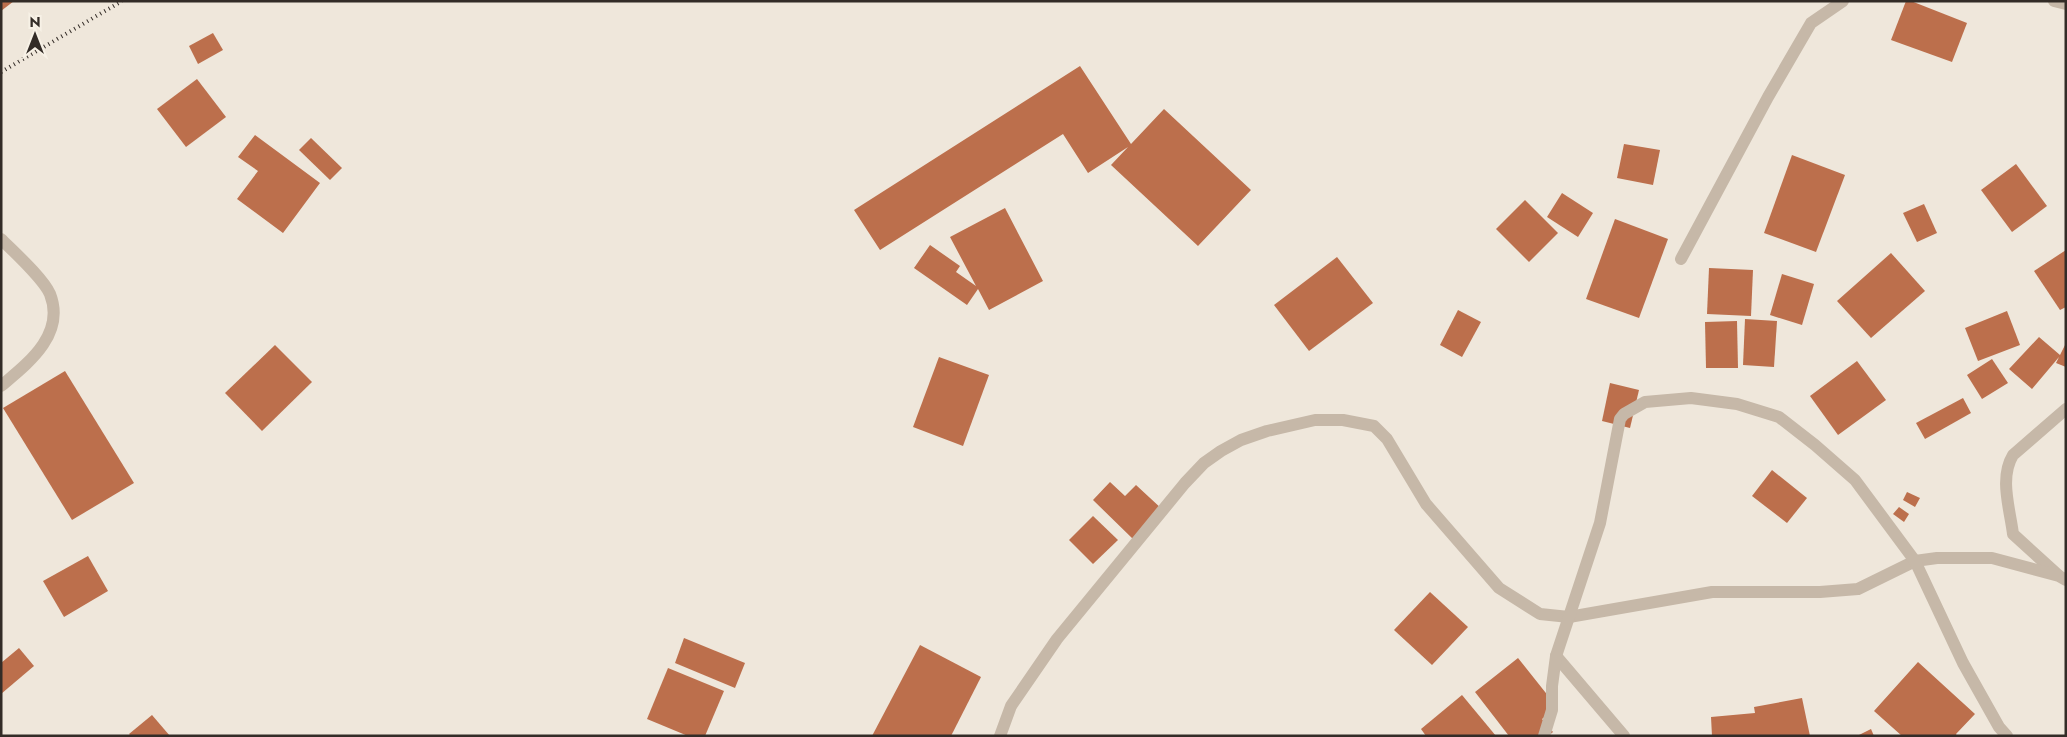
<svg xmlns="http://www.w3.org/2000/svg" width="2067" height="737" font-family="Jost,sans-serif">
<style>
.building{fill:#bc6f4c}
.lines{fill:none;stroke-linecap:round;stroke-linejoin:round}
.minor{stroke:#c6b8a8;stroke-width:12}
.rail{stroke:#332c27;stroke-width:4;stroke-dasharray:1 4;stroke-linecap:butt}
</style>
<rect width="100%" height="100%" fill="#efe7db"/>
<g class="building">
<path d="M1,1h13l-13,10z"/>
<path d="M1906,1h5l56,22 -15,39 -61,-22z"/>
<path d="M213,33l10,17 -25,14 -9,-18z"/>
<path d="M1080,66l51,78 33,-35 87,81 -53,56 -87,-81 17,-18 -40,26 -25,-39 -183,116 -26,-40z"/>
<path d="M197,79l29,38 -40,30 -29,-38z"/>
<path d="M255,135l65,48 -37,50 -46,-34 21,-28 -20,-14z"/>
<path d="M311,138l31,30 -12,12 -31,-30z"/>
<path d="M1624,144l36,6 -7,35 -36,-7z"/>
<path d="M1792,155l53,20 -29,77 -52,-19z"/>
<path d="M2016,164l31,42 -35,26 -31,-42z"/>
<path d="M1562,193l31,20 -15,24 -31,-20z"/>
<path d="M1525,200l33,33 -29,29 -33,-33z"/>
<path d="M1924,204l13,29 -20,9 -14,-29z"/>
<path d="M1005,208l38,73 -54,29 -11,-21 -11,16 -53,-37 16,-23 30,21 -4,6 20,14 -26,-49z"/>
<path d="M1615,219l53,20 -29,79 -53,-19z"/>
<path d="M2066,250v57l-6,3 -26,-39z"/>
<path d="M1891,253l34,38 -54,47 -34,-37z"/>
<path d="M1337,257l36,46 -64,48 -35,-46z"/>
<path d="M1709,268l44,2 -2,46 -44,-2z"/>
<path d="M1782,274l32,10 -12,41 -32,-10z"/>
<path d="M1458,310l23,12 -19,35 -22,-12z"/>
<path d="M2007,311l13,34 -42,16 -13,-33z"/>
<path d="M1745,319l32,2 -3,46 -31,-2z"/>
<path d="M1737,321l1,47h-32l-1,-46z"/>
<path d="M2039,337l21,18 6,-12v24l-10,-4 3,-6 -27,32 -23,-20z"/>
<path d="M275,345l37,37 -50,49 -37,-38z"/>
<path d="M939,357l50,18 -26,71 -50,-19z"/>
<path d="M1992,359l16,24 -26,16 -15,-24z"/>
<path d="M1857,361l29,39 -48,35 -28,-39z"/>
<path d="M65,371l69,112 -62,37 -69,-112z"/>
<path d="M1610,383l29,7 -9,38 -28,-7z"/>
<path d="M1963,398l8,15 -46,26 -9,-16z"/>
<path d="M1772,470l35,28 -20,25 -35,-27z"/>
<path d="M1110,482l15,14 11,-11 27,25 -29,30 -41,-40z"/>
<path d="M1907,492l13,6 -5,9 -12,-7z"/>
<path d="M1899,507l10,7 -5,8 -11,-8z"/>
<path d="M1093,516l25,24 -25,24 -24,-24z"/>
<path d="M88,556l20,35 -44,26 -21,-36z"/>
<path d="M1430,592l38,35 -36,38 -38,-35z"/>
<path d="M684,638l61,25 -10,25 -60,-25z"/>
<path d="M920,645l61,32 -30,59h-79z"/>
<path d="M19,648l15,18 -33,28v-31z"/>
<path d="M1518,658l39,49 -15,12 11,13 -5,4h-39l-34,-44z"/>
<path d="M1918,662l57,52 -19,20 1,2h-55l-28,-25z"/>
<path d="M668,668l56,23 -19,45h-17l-41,-17z"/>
<path d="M1462,695l34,41h-70l-5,-7z"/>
<path d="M1802,698l8,38h-98l-1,-19 44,-4 -1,-6z"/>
<path d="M152,715l18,21h-39l-2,-2z"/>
<path d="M1871,729l3,7h-17z"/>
</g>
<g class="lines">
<g class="minor">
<path d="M2054,1l12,3"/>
<path d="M1,239c13,13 42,39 49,55 16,41 -23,70 -49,92"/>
<path d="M1681,259l87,-162 43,-74 32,-22"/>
<path d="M2058,575l-45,-41c-3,-25 -14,-56 0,-79l53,-46"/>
<path d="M1556,656l68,80"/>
<path d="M1000,736l11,-30 46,-67 128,-156 19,-20 17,-12 20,-11 26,-9 48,-11h28l31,6 13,13 39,65 73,84 41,26 29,3 143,-25h108l38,-3 57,-28 22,-3h55l67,18 7,4"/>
<path d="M1544,736l8,-26v-24l4,-30 44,-133 20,-104 4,-5 21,-12 46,-4 46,6 42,13 36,28 40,35 60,81 48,102 36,64 8,9"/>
</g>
<path class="rail" d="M1,72l121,-71"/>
</g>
<rect width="2067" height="737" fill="none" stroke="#332c27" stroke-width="5"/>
<g transform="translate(35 35)" stroke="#f7f1e6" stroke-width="4" paint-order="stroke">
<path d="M0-4L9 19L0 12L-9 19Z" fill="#332c27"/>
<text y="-8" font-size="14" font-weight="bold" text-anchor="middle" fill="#332c27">N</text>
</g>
</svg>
